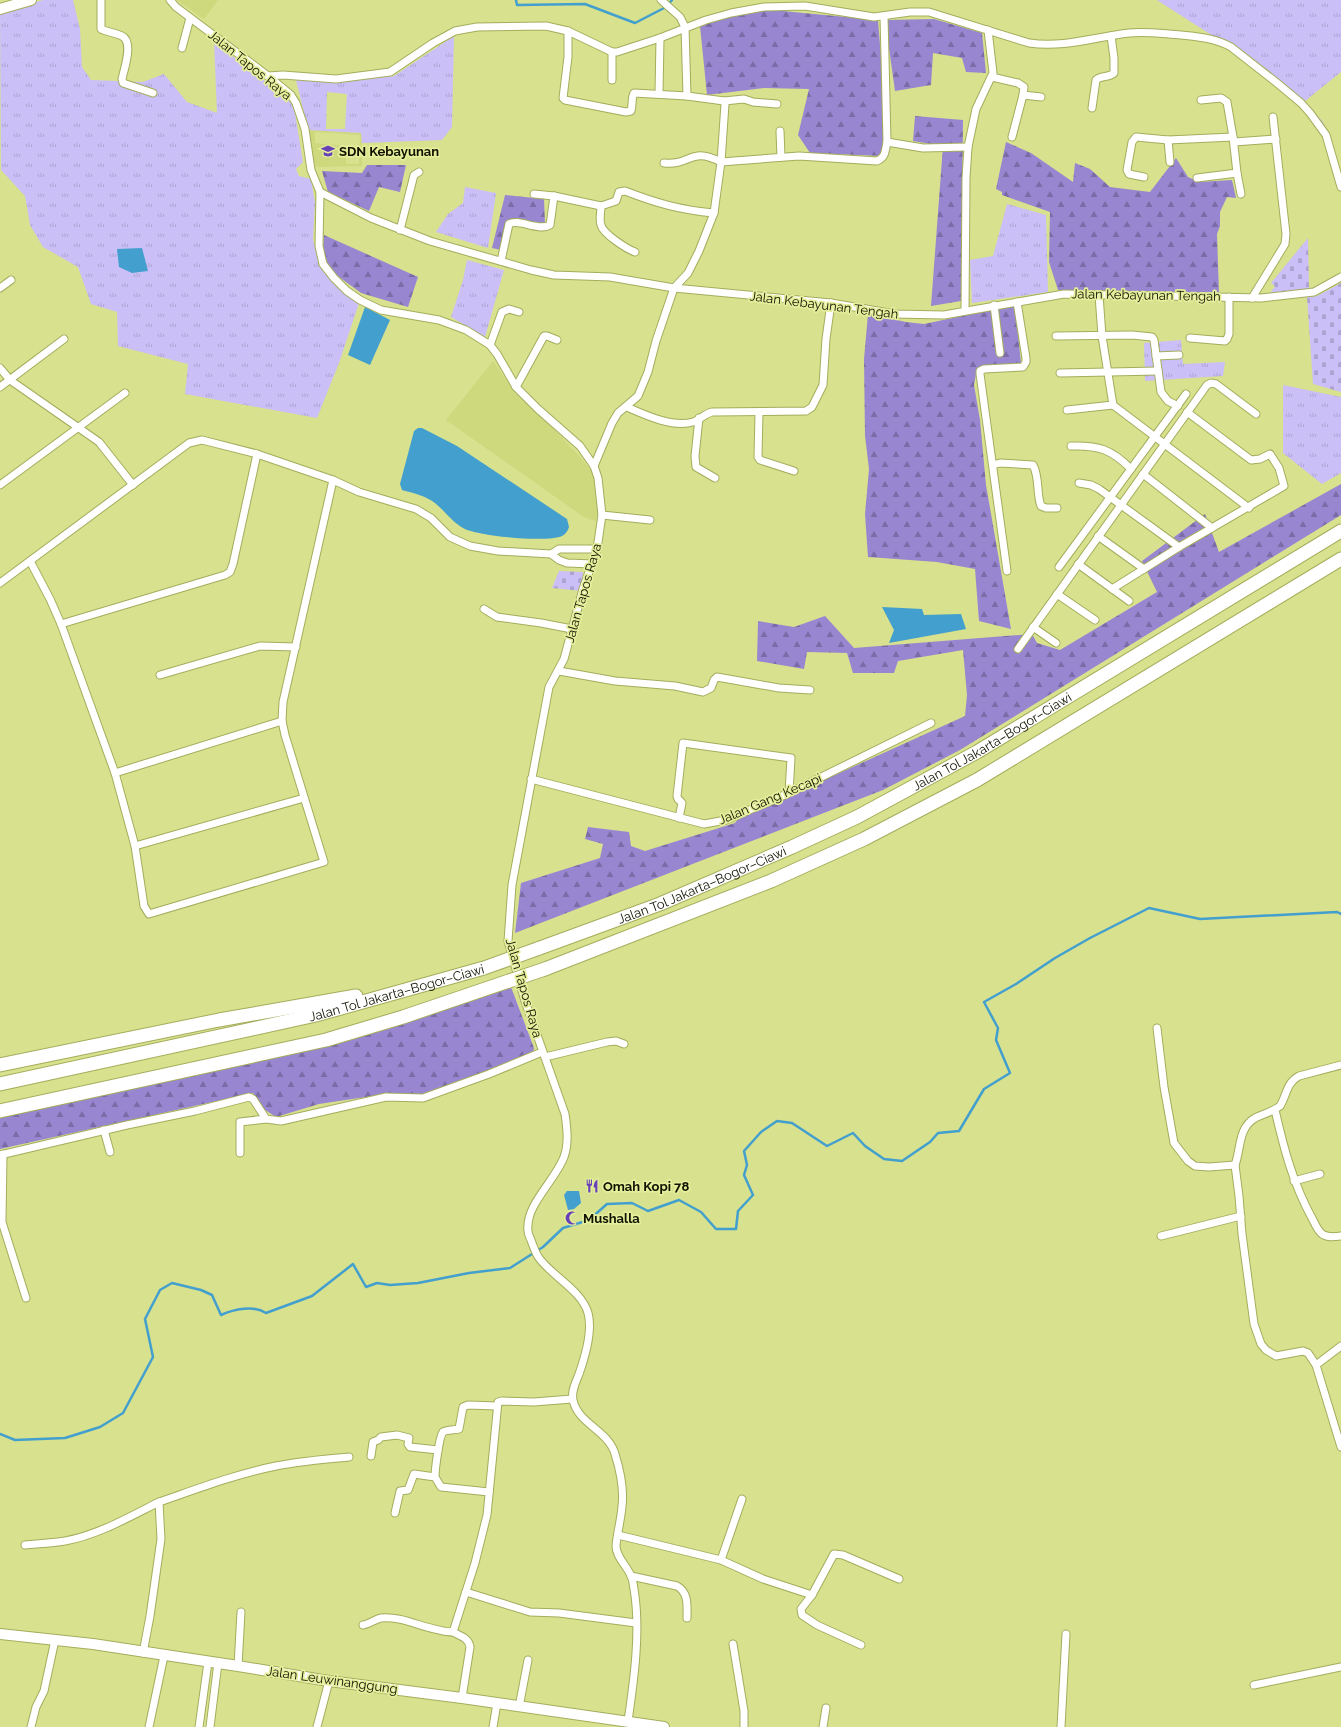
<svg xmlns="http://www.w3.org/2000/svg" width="1341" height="1727" font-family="Raleway,sans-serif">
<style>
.built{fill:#ced87d;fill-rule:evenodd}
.grass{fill:url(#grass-tufts);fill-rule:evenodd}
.forest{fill:url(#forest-firs)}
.cemetery{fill:url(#cemetery-stones)}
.water{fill:#439fce}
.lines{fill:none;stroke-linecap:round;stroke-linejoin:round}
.stream{stroke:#439fce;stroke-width:2.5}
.minor-casing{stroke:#a5ad5c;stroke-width:9}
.secondary-casing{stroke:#a5ad5c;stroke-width:12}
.motorway-casing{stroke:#a5ad5c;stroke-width:15}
.minor{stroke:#fff;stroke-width:7}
.secondary{stroke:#fff;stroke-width:10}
.motorway{stroke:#fff;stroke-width:13}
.motorway-bridge-casing{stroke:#a5ad5c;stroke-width:15;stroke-linecap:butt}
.motorway-bridge{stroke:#fff;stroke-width:13}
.labels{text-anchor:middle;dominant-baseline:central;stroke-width:3.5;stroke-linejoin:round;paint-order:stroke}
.street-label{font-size:13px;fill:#101200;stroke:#e4ee9b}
.poi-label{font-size:13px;font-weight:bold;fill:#101200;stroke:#e4ee9b;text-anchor:start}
</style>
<defs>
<pattern id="grass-tufts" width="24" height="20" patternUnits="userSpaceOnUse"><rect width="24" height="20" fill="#cbbff7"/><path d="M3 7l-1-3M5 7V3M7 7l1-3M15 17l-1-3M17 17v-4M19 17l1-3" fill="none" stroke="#ada3d2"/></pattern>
<pattern id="forest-firs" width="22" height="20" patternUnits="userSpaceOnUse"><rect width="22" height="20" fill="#9886d1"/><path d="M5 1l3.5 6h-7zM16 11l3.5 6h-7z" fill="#7b6ca7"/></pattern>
<pattern id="cemetery-stones" width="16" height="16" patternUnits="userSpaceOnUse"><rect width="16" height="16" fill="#cbbff7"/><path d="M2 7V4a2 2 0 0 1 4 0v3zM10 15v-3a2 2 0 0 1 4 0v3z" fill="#ada3d2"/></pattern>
</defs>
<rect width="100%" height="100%" fill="#d7e18e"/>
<g class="built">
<path d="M177,0h41l-14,19z"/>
<path d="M309,130l52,3 1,33 -46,1 -4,-11zM315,132l45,3 -1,29h-13v-18l-31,-3z"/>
<path d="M493,361l22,32 31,28 35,37 14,18 3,25 -2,20 -12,-4 -138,-97z"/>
</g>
<g class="grass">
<path d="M43,0h30l7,29 2,38 9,13 52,2 21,-8 23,28 30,11 -3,-71 71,54 9,11 9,55 -7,7 3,7 12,3 4,24 -2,36 6,27 16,19 24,18 -20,60 -22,55 -132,-24 3,-30 -70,-18 -1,-34 -26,-8 -13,-37 -35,-20 -13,-22 -5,-29 -24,-26 -1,-158z"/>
<path d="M1157,0h184v72l-36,29 18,21 6,14 -3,-1 -16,-22 -91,-73z"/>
<path d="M454,36l-2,91 -10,13 -80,3 -1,-10 -52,-3 -6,-21 -7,-29h62l36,-4zM327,92l20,2 -2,35h-19z"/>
<path d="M465,187l31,6 -8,55 -52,-16 12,-18 15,-11z"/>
<path d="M1007,204l39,11 2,77 -76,11 -2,-43 23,-4z"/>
<path d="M467,260l37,10 -19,67 -34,-20 12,-37z"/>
<path d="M1181,340l2,24 42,-2 -2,14 -78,5 -1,-38z"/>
<path d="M1283,385l58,12v76l-19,11 -39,-31z"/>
</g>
<g class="forest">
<path d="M772,10l106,10 7,88 -3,48 -72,-3 -12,-18 11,-46 -45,-1 -57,7 -7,-69 44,-13z"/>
<path d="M934,19l48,14 4,40 -20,-1 -4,-14 -29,-5 -2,32 -36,6 -10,-71z"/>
<path d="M915,116l48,4 -2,181 -30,5 12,-160 -30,-5z"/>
<path d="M1006,142l25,11 42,29 2,-19 15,6 20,18 40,5 26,-34 12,19 11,5 33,-2 4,18 -9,-1 -7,15v14l-3,8 2,59 -161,-3 -9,-28 1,-50 -48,-17v-3l-6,-3z"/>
<path d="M367,165h39l-6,27 -21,-5 -10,24 -41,-19 -6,-21 40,2z"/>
<path d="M505,195l39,4 1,25 -38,-4 -6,30 -9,-2z"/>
<path d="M324,235l94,42 -10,30 -47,-14 -26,-19 -8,-12 -4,-14z"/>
<path d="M1015,305l6,58 -44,6 -3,16 6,35 6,65 25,144 -32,-8 -4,-52 -38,-7 -69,-5 -3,-43 4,-45 -4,-33 -1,-77 4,-45 38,8 18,2z"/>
<path d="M1341,484v31l-381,235 -77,40 -368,143 6,-50 79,-25 3,-14 -18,-5 3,-12 41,5 2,14 14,5 90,-28 3,-4 227,-103 2,-21 -4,-45 -65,11 -4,12h-41l-6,-20 -40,-1 -3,17 -47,-8 1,-40 36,6 31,-11 29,32 178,-14 5,9 23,7 97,-58 -15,-31 63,-47 14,38z"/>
<path d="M511,987l23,61 -1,5 -110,44 -33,-3 -31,4 -40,6 -43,13 -14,-9 -9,-15 -253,56v-38l326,-71z"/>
</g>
<g class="cemetery">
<path d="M1308,238l1,52 -40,5 6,-9 -4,-3z"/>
<path d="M1341,283v109l-28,-8 -6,-87 10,-1z"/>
<path d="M559,571l24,1 -1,19 -30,-3z"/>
</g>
<g class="water">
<path d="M142,248l6,23 -16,2 -13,-6 -2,-18z"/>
<path d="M365,307l25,13 -20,45 -22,-10z"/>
<path d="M418,428h4l35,18 110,73 2,8c-1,3 -3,7 -7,9 -15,7 -86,0 -99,-8 -11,-6 -18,-17 -28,-25 -9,-7 -22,-10 -33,-13l-2,-6 14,-53z"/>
<path d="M882,607l40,2 2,6 37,-1 5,15 -77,14 5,-13z"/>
<path d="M567,1191h12l2,12 -7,6 -6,1 -4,-15z"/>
</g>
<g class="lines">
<g class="stream">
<path d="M516,0l1,5 68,-1 50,19 31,-16 6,-7"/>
<path d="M0,1434l15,6 50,-2 35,-11 23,-14 30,-56 -8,-38 15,-29 12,-7 29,7 11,5 9,20c13,-6 33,-10 45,-2l46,-17 41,-32 13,23 11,-4 13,2 28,-2 51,-10 41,-5 33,-21 20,-19 26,-8 18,-16 25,-1 16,8 31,-11 22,12 15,17h20l2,-18 15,-16 -9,-20 3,-10 -3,-14 17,-19 16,-11 15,2 35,23 26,-13 12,13 19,13 18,2 28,-19 8,-9 21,-2 25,-42 26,-16 -14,-33 2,-12 -14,-26 32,-18 39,-26 35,-20 59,-30 51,11 137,-7 4,2"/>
</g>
<g class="minor-casing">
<g id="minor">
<path d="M101,0v29c6,3 15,4 21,7 12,6 2,33 0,43l1,4 30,10"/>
<path d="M170,0l6,7 92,69 23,19 5,8 9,26 6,41 9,22 -1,54 4,18 11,14 13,13 13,9 21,10 58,10 27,10 24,15 7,9 19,33 22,22 42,37 14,20 4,12 4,37 -5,34 -14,40 -19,70 -15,28 -37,198 -4,56 17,60 40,113c2,14 4,29 -1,43 -9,24 -39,48 -36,74 0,4 3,8 4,12 2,5 4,11 7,15 13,18 43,33 49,55 5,18 -3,44 -9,61 -3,8 -8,17 -6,26 5,24 35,30 42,54 5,16 9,36 7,52 -1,14 -5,27 -6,40 0,11 11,20 15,30 2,3 2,8 3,13 7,41 0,91 -6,132"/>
<path d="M568,31v26l-5,41 2,2 61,12 5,-1c2,-6 0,-13 3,-18l53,3"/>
<path d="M182,48l8,-30"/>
<path d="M612,52v28"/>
<path d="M268,76l15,-1 53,4 54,-7 43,-29 22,-12 22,-4 69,-1 22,5 44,21h5l43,-14 46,-18 25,-7 33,-6 41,-1 69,11 36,-5h19l100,31c36,5 65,-6 100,-10 17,-2 35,1 52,2 18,2 34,3 50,12l46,36 24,20 9,10 16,22 15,52"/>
<path d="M992,77l26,6 6,4 -1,8 -11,42"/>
<path d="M659,94l1,-56"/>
<path d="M1023,95l18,2"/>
<path d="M1201,100l20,-2 6,4 6,35 4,36 4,21"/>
<path d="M724,101l20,-2 9,3 24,2"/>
<path d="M1092,108l4,-28c5,-5 13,-2 18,-7v-15l-3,-22"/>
<path d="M780,131l1,26"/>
<path d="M1168,140l2,22"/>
<path d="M887,142l36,6 45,-1"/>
<path d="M1234,142l42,-3"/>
<path d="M664,163c27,3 26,-17 57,-1l78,-6 78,5c9,-4 8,-10 10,-19l-3,-126"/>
<path d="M1144,177l-15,-3 -2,-4 5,-28 4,-5 32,3 65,-3"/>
<path d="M1197,178l40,-5"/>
<path d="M320,192l51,26 59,23 101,29 23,5 56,2 64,11 157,15 64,11 49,1 120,-21 197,4 53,-6 27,-15"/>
<path d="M534,194l20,2 47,10 15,-5 3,-9 6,-1c31,12 55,19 89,22"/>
<path d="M601,206c0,6 -2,14 0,19 2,9 26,24 34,27"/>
<path d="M400,230l14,-55 5,-3"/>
<path d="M501,261l8,-37c9,-6 30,8 41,1l4,-29"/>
<path d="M0,288l11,-8"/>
<path d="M1099,295l3,41 11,69 136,103"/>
<path d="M1252,298l33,-54 1,-10 -13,-117"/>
<path d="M994,305l6,48"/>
<path d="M965,310l1,-132 2,-31 8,-38 17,-36 -5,-43"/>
<path d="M1056,336l76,-1 20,2 2,3 7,52 7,9 10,5"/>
<path d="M1190,338l35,3 2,-2 2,-5v-37"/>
<path d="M490,345l12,-33 7,-3 10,3"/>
<path d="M1156,356l23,-1"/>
<path d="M0,368l10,12 89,62 34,43"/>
<path d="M1060,373l98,-2"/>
<path d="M0,387l64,-48"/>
<path d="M516,387l28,-51h3l10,4"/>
<path d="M627,407c18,8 46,21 66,15 7,-2 11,-8 19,-10l94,-1 6,-4 11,-22 3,-46 5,-36"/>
<path d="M1067,410l46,-5"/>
<path d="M759,412l-1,45 2,3 34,11"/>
<path d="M699,418l-4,38 1,11 19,11"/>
<path d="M1071,446c27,-1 40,3 60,23"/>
<path d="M993,465l7,-2 33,2c7,13 3,28 8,41l5,2h11"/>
<path d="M594,466l18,-43 6,-10 20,-17 10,-24 8,-31 18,-53 14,-15 11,-22 15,-38 7,-51 4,-58 -1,-3 -37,-5 -2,-69 -5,-10 -19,-17"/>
<path d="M1143,474l69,54"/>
<path d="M1079,483l12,2 8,4 80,58"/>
<path d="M0,485l125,-92"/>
<path d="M602,515l48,5"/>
<path d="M1098,536l46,33"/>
<path d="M551,554l8,-5h38"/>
<path d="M30,561l20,38 11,25 54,149 20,73 9,60 5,8 175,-52 -39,-127 -3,-14 1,-19 50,-222"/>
<path d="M1078,564l51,37"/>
<path d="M1059,567l127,-173"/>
<path d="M1007,571l-27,-197v-3l4,-2 39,-2 3,-5v-4l-9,-56"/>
<path d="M0,583l189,-140 13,-3 55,14 76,26 26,12 57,17 15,9 19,19 20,9 28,5 53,3 8,6 8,3 26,1"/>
<path d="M1112,589l67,-42 105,-61 -5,-18 -9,-14 -10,5 -9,1 -64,-48"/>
<path d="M1057,594l38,26"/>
<path d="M484,609l13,8 44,6 31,6"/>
<path d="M61,624l164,-49 5,-3 3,-8 24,-110"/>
<path d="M1033,627l23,16"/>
<path d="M1018,649l189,-264 4,-2 5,1 40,30"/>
<path d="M559,671l56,10 60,5 28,6 8,-4 3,-8 3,-3 62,11 31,2"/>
<path d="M160,675l100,-29 36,1"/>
<path d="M115,773l167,-52"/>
<path d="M531,779l173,45 22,-4 63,-27 142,-70"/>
<path d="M679,818l3,-15 -4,-4 -1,-3 6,-53 108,15 -2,35"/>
<path d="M135,846l169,-48"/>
<path d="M1157,1028l7,59 10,56 14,18 7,5 14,1 26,-2"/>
<path d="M545,1057l62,-15 9,-1 8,3"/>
<path d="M1341,1065l-42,11c-13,7 -12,19 -19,30 -8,6 -17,8 -25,12 -17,10 -14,31 -20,47l4,31 3,38 12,90 7,20 5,6 10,6 27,-5 5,2 8,12 25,82"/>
<path d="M1275,1110c9,39 18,74 38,110 2,4 4,9 8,13 5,5 13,4 20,3"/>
<path d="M104,1130l6,22"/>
<path d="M240,1153v-31l26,-3"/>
<path d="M3,1154l-1,68 24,76"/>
<path d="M0,1155l127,-30 68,-14 54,-14 4,2 13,20 15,2 105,-24 37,1 66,-24 53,-22"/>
<path d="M1294,1181l26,-7"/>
<path d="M1161,1236l80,-20"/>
<path d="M1316,1365l25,-19"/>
<path d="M371,1456l2,-14 5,-2 3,-3 16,-2 12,3 -1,6 2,3 28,3"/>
<path d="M435,1477c0,-7 4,-40 8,-45 3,-2 12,-2 16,-3l4,-22 5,-2 29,1"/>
<path d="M395,1513l5,-22 8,-1 6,-16 21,3 6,10 48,5"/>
<path d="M618,1535l103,25 42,19 49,16 22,-41 9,1 56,24"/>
<path d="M25,1545c13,-1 27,-2 40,-4 33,-6 64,-24 94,-39"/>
<path d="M721,1560l21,-61"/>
<path d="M631,1576l46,10c12,7 10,20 10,32"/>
<path d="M466,1592l64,20 29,1 77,10"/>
<path d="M812,1595l-11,14 1,6 15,10 44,20"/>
<path d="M363,1625c7,-1 12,-6 18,-7 21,-3 49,14 72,14l22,-69 12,-48 11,-113 4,-1 32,1 38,-3"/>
<path d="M453,1632c7,4 16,6 17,15l-8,51"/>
<path d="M733,1644l11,67v16"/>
<path d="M143,1653l7,-37 11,-77 -2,-37c38,-13 77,-28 117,-36 24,-5 49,-7 73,-9"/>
<path d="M238,1666l3,-54"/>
<path d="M1254,1685l87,-18"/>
<path d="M519,1707l9,-47"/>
<path d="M31,1727l5,-20 8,-16 11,-51"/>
<path d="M149,1727l15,-71"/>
<path d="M199,1727l9,-65"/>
<path d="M210,1727l8,-64"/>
<path d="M317,1727l12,-46"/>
<path d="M493,1727l4,-24"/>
<path d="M823,1727l3,-19"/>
<path d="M1061,1727l5,-93"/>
</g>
</g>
<g class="secondary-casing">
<g id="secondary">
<path d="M0,9l31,-9"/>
<path d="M0,1634l93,10 145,22 91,15 133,17 202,29"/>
</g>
</g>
<g class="motorway-casing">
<g id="motorway">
<path id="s1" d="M537,949l123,-45 132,-57 65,-30 120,-65 364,-221"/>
<path d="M545,969l226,-88 93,-42 113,-59 364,-221"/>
<path d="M0,1065l219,-45 137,-24"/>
<path id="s2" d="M0,1084l316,-69 168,-47"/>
<path d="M0,1111l326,-71 77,-23 106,-36"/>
</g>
</g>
<use href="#minor" class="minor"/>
<use href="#secondary" class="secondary"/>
<use href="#motorway" class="motorway"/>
<g class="motorway-bridge-casing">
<g id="motorway-bridge">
<path d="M484,968l53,-19"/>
<path d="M509,981l36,-12"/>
</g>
</g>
<use href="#motorway-bridge" class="motorway-bridge"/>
</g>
<defs>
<g id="school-bare" transform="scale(1.08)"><path d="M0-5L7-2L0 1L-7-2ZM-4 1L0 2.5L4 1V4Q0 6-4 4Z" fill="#6840b8" stroke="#e4ee9b" stroke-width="2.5" paint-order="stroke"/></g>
<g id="restaurant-bare" transform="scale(1.08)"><path d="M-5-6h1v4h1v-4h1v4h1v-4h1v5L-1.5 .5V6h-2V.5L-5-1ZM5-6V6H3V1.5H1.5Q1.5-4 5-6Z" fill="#6840b8" stroke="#e4ee9b" stroke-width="2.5" paint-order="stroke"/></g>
<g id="mosque-bare" transform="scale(1.08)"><path d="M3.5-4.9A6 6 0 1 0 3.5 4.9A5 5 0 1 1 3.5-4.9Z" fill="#6840b8" stroke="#e4ee9b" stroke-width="2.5" paint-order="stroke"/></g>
</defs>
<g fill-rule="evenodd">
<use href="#school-bare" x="328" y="151"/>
<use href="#restaurant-bare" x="592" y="1186"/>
<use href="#mosque-bare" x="572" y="1218"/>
</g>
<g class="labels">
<g class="street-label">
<text transform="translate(250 65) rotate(39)">Jalan Tapos Raya</text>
<text transform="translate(1146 295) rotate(1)">Jalan Kebayunan Tengah</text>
<text transform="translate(824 305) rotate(7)">Jalan Kebayunan Tengah</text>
<text transform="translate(583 593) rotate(-74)">Jalan Tapos Raya</text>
<text stroke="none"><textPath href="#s1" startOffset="501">Jalan Tol Jakarta–Bogor–Ciawi</textPath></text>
<text transform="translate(770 799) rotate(-23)">Jalan Gang Kecapi</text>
<text stroke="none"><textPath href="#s1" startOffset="177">Jalan Tol Jakarta–Bogor–Ciawi</textPath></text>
<text transform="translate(524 988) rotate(74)">Jalan Tapos Raya</text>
<text stroke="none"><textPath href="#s2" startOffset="407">Jalan Tol Jakarta–Bogor–Ciawi</textPath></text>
<text transform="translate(332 1680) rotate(8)">Jalan Leuwinanggung</text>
</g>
<g class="poi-label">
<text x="339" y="151">SDN Kebayunan</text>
<text x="603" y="1186">Omah Kopi 78</text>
<text x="583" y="1218">Mushalla</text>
</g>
</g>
</svg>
